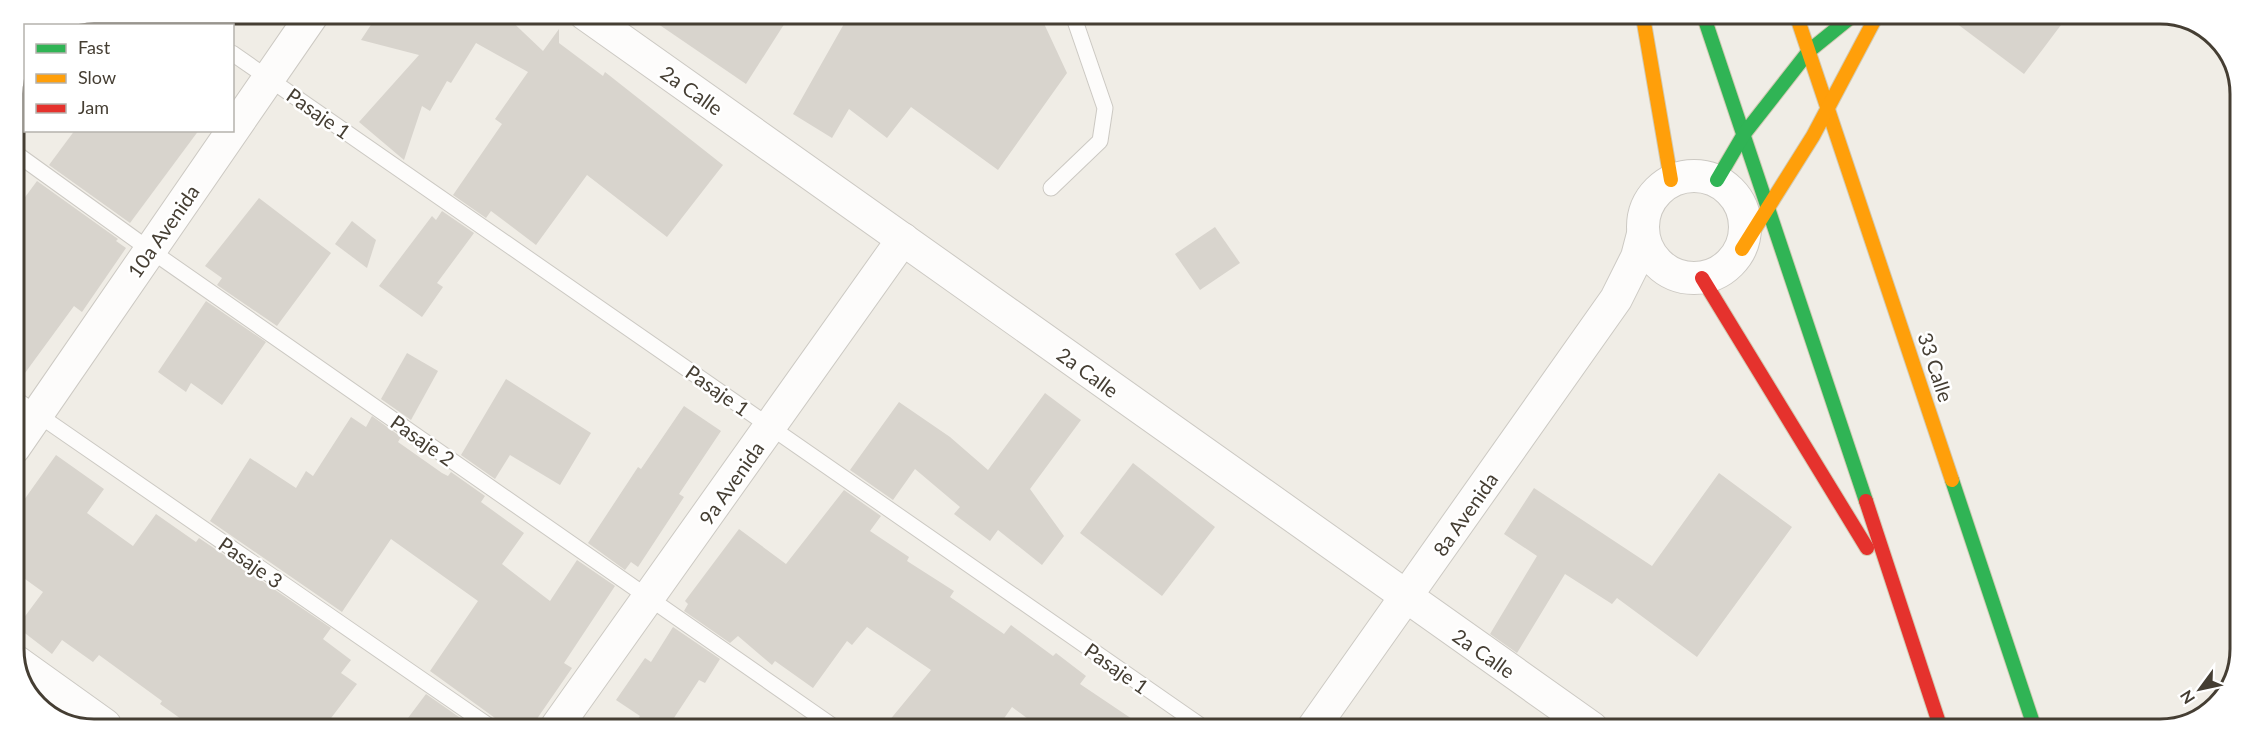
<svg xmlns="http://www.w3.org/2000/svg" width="2254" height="743" font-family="Lato,sans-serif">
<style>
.building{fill:#d8d4cd}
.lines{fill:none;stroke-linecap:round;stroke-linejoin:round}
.lane-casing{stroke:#ccc9c3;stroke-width:17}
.street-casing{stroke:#ccc9c3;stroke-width:34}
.fast-casing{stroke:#d2cab3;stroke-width:16}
.slow-casing{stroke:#d2cab3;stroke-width:16}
.jam-casing{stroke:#d2cab3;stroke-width:16}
.lane{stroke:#fdfcfb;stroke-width:15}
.street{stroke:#fdfcfb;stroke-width:32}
.fast{stroke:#30b455;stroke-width:14}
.slow{stroke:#ff9f0a;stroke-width:14}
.jam{stroke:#e5322d;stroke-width:14}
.labels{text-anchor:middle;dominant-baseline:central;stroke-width:5;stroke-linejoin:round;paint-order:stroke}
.street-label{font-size:20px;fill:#453e33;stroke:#fff}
.rim{fill:none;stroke:#453e33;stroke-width:3}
</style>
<rect width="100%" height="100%" fill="#f0ede6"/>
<g class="building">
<path d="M378,14h126l39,37 16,-22v14l44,33 2,-4 118,93 -56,72 -80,-62 -51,70 -45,-34 -5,7 -33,-23 49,-71 -7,-5 33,-47 -52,-29 -25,40 -4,-2 -17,30 -8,-5 -18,54 -45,-38 60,-67 -58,-15z"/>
<path d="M645,15h145l-44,69z"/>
<path d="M849,15h191l27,58 -69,97 -87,-63 -24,31 -38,-29 -17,29 -39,-24z"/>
<path d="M1948,17h119l-43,57z"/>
<path d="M75,130h124l-69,93 -81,-58z"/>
<path d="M37,181l81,58 -2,2 10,7 -44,64 -8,-6 -60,82v-176z"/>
<path d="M259,198l72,55 -54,73 -60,-41 5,-7 -17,-12z"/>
<path d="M442,211l32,22 -37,50 6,4 -21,30 -43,-31 53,-70 4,4z"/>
<path d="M352,221l24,19 -9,28 -32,-24z"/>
<path d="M1215,227l25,36 -40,27 -25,-36z"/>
<path d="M206,301l60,41 -44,63 -31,-22 -5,9 -28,-20z"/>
<path d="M407,353l31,18 -27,49 -30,-21z"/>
<path d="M506,379l85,54 -31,52 -50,-30 -15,24 -34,-24z"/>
<path d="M1045,393l36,27 -51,69 34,47 -22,29 -44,-35 -8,11 -36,-27 6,-7 -45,-38 -22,31 -43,-30 49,-68 51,35 38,33z"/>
<path d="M684,406l37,25 -42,63 5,3 -46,70 -7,-5 -6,8 -37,-27 50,-76 3,2z"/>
<path d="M372,416l29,21 -3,5 44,31 6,3 3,-4 34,24 -4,6 43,31 -22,31 48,37 27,-41 38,26 -51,77 8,5 -40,58h-33l-4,-8 -65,-47 48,-70 -87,-62 -49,73 -132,-91 40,-63 46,30 10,-17 7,5 38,-59 15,10z"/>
<path d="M56,455l48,34 -17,24 46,33 23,-32 40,28 3,-4 132,90 -8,11 28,21 -10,13 16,11 -32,42h-134l-31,-22 2,-3 -63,-46 -6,7 -31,-22 -10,14 -35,-27 26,-35 -29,-21v-57z"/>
<path d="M1133,463l82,64 -53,69 -82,-63z"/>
<path d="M1719,473l73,54 -95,130 -80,-59 -5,6 -47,-30 -48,79 -27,-19 47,-78 -33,-22 30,-46 118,78z"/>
<path d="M844,490l37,26 -11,15 39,26 -2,4 47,30 -4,6 54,37 7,-9 42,31 3,-3 30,23 -6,8 64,43h-105l-27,-20 -14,20h-114l47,-57 -64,-43 -15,18 -5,-4 -34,47 -38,-27 -3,4 -34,-29 -8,7 -46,-32 4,-7 -3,-3 54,-72 47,35z"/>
<path d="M673,627l47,32 -15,24 -6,-3 -31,47 -35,-1 7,-10 -24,-16 29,-42 6,4z"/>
<path d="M426,694l46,32h-70z"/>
</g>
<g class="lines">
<g class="lane-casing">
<g id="lane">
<path d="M176,14l17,12"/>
<path d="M232,53l972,675"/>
<path d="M14,152l136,98 684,477"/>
<path d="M1051,188l49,-47 5,-33 -32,-93"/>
<path d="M14,398l475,328"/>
</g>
</g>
<g class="street-casing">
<g id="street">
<path d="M585,14l1007,714"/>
<circle cx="1694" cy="227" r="51"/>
<path d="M14,448l299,-434"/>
<path d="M17,662l88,63"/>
<path d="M557,726l346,-487"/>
<path d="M1313,728l303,-429 21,-42 6,-23"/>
</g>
</g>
<g class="fast-casing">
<g id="fast">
<path d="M1704,17l162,484"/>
<path d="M1717,180l27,-46 65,-83 42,-34"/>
<path d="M1952,480l83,249"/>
</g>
</g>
<g class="slow-casing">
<g id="slow">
<path d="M1643,17l28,163"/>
<path d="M1797,17l155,463"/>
<path d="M1742,249l71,-113 63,-119"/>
</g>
</g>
<g class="jam-casing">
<g id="jam">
<path d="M1702,278l165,270"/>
<path d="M1866,501l75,228"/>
</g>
</g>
<use href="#lane" class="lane"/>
<use href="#street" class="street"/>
<use href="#fast" class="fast"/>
<use href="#slow" class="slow"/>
<use href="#jam" class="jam"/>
</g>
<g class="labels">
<g class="street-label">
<text transform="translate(692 90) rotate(35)">2a Calle</text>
<text transform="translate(319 113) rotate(35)">Pasaje 1</text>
<text transform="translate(163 231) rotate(-55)">10a Avenida</text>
<text transform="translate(1936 367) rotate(72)">33 Calle</text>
<text transform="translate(1088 372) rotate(36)">2a Calle</text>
<text transform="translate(718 390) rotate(35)">Pasaje 1</text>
<text transform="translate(423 440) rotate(35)">Pasaje 2</text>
<text transform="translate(731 483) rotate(-55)">9a Avenida</text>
<text transform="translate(1465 514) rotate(-55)">8a Avenida</text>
<text transform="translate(251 562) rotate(35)">Pasaje 3</text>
<text transform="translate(1484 653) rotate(35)">2a Calle</text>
<text transform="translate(1117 668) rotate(35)">Pasaje 1</text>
</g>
</g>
<path d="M0 0H2254V743H0ZM94 24H2160A70 70 0 0 1 2230 94V649A70 70 0 0 1 2160 719H94A70 70 0 0 1 24 649V94A70 70 0 0 1 94 24Z" fill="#fff" fill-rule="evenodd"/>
<path class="rim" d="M94 24H2160A70 70 0 0 1 2230 94V649A70 70 0 0 1 2160 719H94A70 70 0 0 1 24 649V94A70 70 0 0 1 94 24Z"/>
<rect x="24" y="24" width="210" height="108" fill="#ffffff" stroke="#b5b2ad" stroke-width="1.5"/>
<rect x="36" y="44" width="30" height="9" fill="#30b455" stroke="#b5b2ad" stroke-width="1.5"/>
<text x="78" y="54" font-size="18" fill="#453e33">Fast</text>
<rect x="36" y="74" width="30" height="9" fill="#ff9f0a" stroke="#b5b2ad" stroke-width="1.5"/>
<text x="78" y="84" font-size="18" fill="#453e33">Slow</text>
<rect x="36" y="104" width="30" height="9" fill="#e5322d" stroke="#b5b2ad" stroke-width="1.5"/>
<text x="78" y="114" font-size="18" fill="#453e33">Jam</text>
<g transform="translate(2200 689) rotate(237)" stroke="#ffffff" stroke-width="4.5" paint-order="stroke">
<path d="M0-4.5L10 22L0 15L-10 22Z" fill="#453e33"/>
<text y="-9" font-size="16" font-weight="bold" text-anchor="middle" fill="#453e33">N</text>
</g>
</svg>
